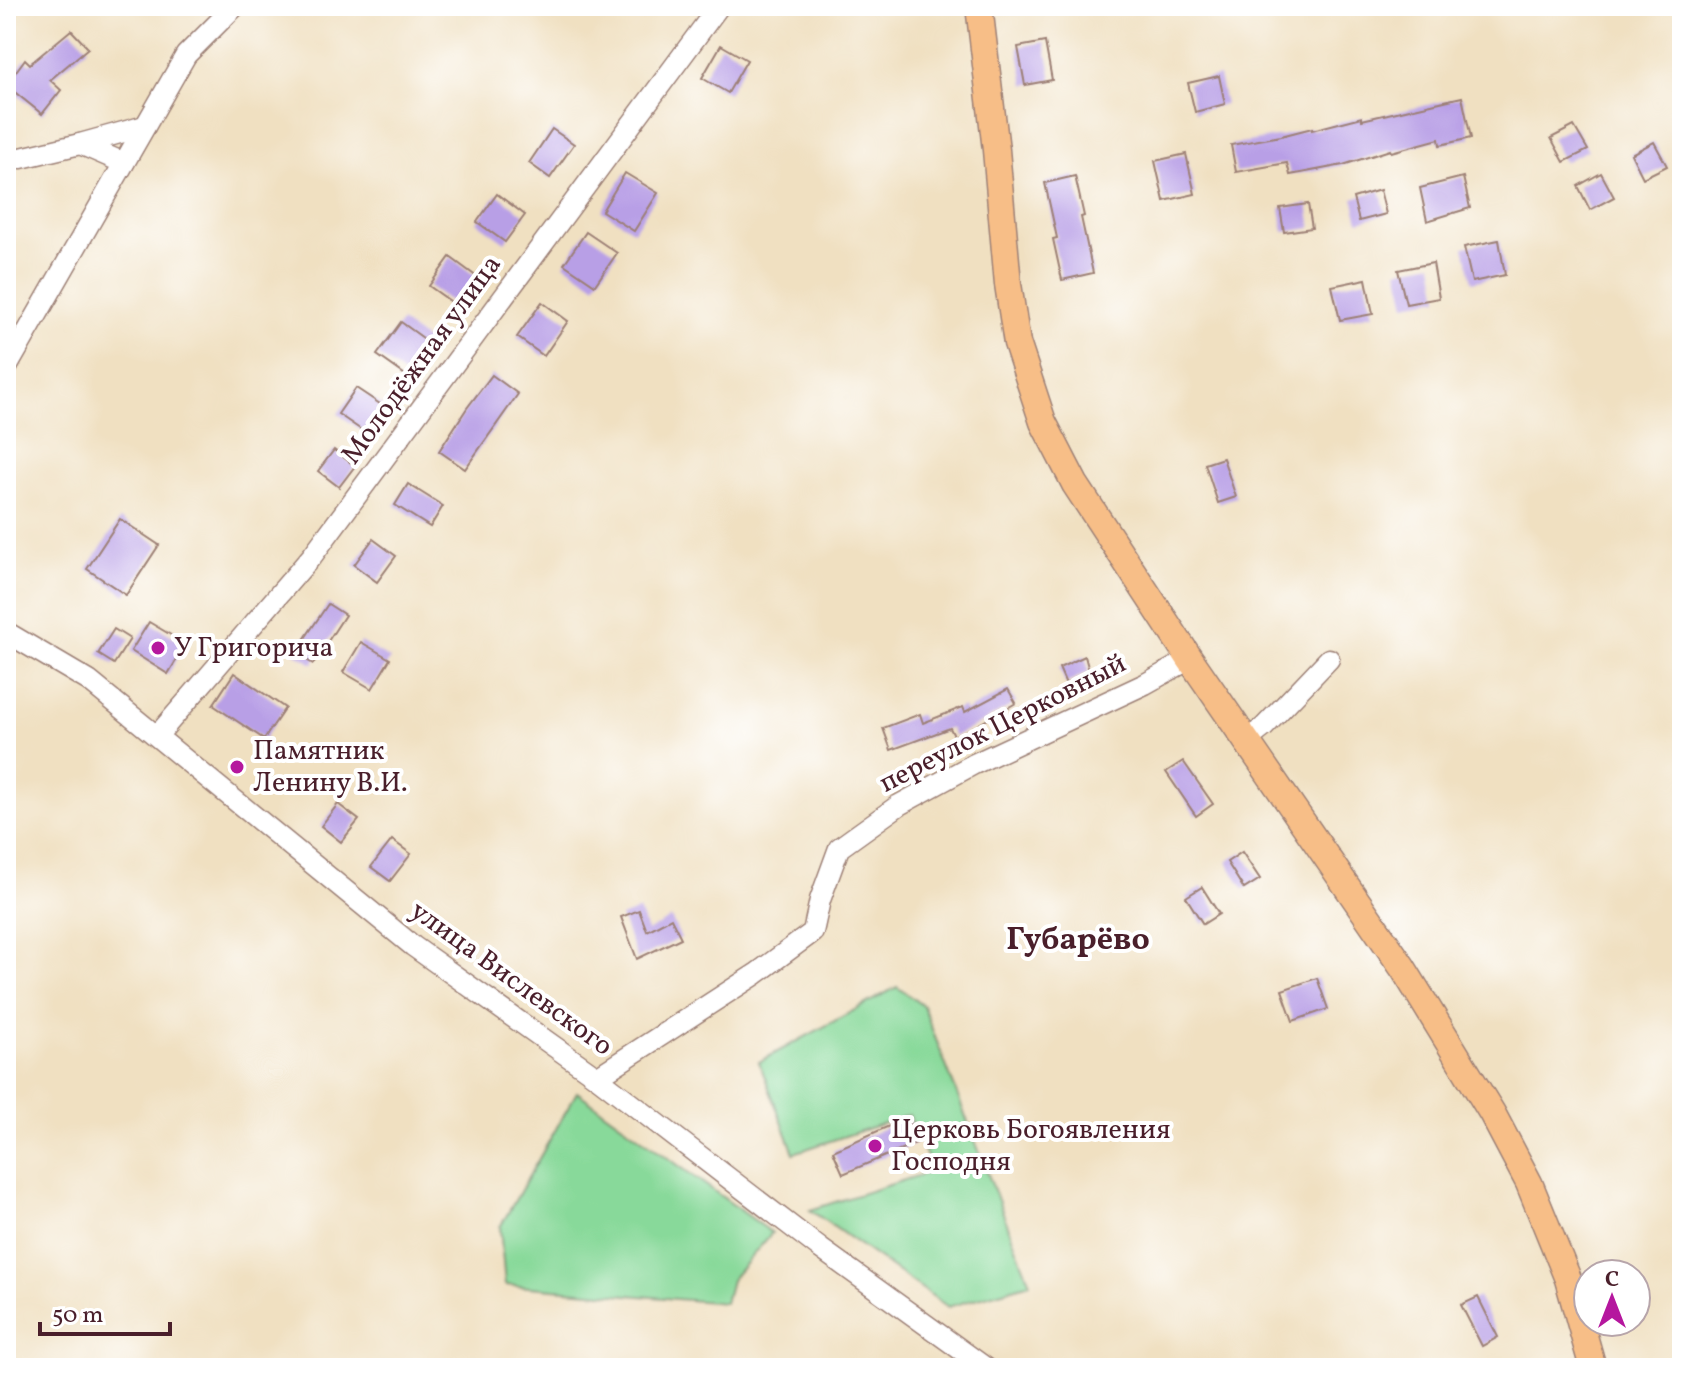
<svg xmlns="http://www.w3.org/2000/svg" width="1688" height="1374" font-family="Vollkorn,serif">
<style>
.green{fill:#88d99a;stroke:#697c62;stroke-width:2}
.building{fill:#b89fe6}
.lines{fill:none;stroke-linecap:round;stroke-linejoin:round}
.minor-casing{stroke:#9d8076;stroke-width:23}
.major-casing{stroke:#9d8076;stroke-width:29}
.minor{stroke:#fff;stroke-width:20}
.major{stroke:#f7be87;stroke-width:26}
.poi-dot{fill:#b5179e;stroke:#fff;stroke-width:3}
.labels{text-anchor:middle;dominant-baseline:central;stroke-width:8;stroke-linejoin:round;paint-order:stroke}
.street-label{font-size:28px;fill:#4a1f2b;stroke:#fff}
.poi-label{font-size:28px;fill:#4a1f2b;stroke:#fff;text-anchor:start}
.quarter-label{font-size:32px;font-weight:bold;fill:#4a1f2b;stroke:#fff}
</style>
<rect width="100%" height="100%" fill="#fff"/>
<filter id="ink" filterUnits="userSpaceOnUse"><feTurbulence type="fractalNoise" baseFrequency=".0125" numOctaves="2"/><feDisplacementMap in="SourceGraphic" scale="16" xChannelSelector="R" yChannelSelector="G"/><feConvolveMatrix kernelMatrix="1 2 1 2 8 2 1 2 1" color-interpolation-filters="sRGB"/></filter>
<filter id="wash" filterUnits="userSpaceOnUse"><feTurbulence type="fractalNoise" baseFrequency=".006" numOctaves="4" result="noise"/><feDisplacementMap in="SourceGraphic" scale="32" xChannelSelector="R" yChannelSelector="G"/><feGaussianBlur stdDeviation="1.8" result="paint"/><feColorMatrix in="noise" values="0 0 0 0 0 0 0 0 0 0 0 0 0 0 0 0 0 1.4 0 .05"/><feComposite in="paint" operator="in"/></filter>
<g filter="url(#wash)">
<rect width="100%" height="100%" fill="#f0e0c1"/>
<g class="green">
<path d="M897,987l26,19 107,277 -82,24 -138,-97 123,-39 -24,-56 -115,38 -35,-91z"/>
<path d="M577,1092l195,141 -41,47 -6,23 -220,-18 -5,-58z"/>
</g>
<g id="blocks">
<g class="building">
<path d="M71,30l17,18 -38,32 11,10 -19,24 -36,-29 19,-26 5,5z"/>
<path d="M1045,42l7,38 -27,5 -7,-38z"/>
<path d="M721,45l26,15 -19,33 -26,-15z"/>
<path d="M1219,76l6,28 -30,8 -7,-29z"/>
<path d="M1462,97l9,41 -31,7 -1,-6 -48,13 -1,-2 -47,15 -53,10 -3,-12 -51,9 -5,-27 50,-9 31,-8v2l50,-13v3z"/>
<path d="M1574,126l14,24 -24,12 -13,-24z"/>
<path d="M552,129l22,15 -24,34 -21,-15z"/>
<path d="M1654,142l13,24 -24,12 -12,-24z"/>
<path d="M1186,154l9,40 -31,7 -9,-40z"/>
<path d="M625,173l33,20 -24,38 -32,-20z"/>
<path d="M1601,173l13,24 -24,13 -12,-24z"/>
<path d="M1075,176l9,40 -3,1 12,56 -31,7 -9,-41 4,-1 -12,-55z"/>
<path d="M1463,177l7,31 -43,13 -7,-33z"/>
<path d="M1380,190l6,24 -27,7 -6,-23z"/>
<path d="M497,194l28,21 -20,27 -28,-20z"/>
<path d="M1308,204l4,24 -28,4 -4,-24z"/>
<path d="M586,232l31,21 -22,32 -31,-21z"/>
<path d="M1499,240l6,35 -33,7 -8,-35z"/>
<path d="M450,257l31,23 -21,28 -31,-22z"/>
<path d="M1433,263l6,35 -33,6 -8,-34z"/>
<path d="M1366,279l7,35 -33,6 -8,-34z"/>
<path d="M542,302l26,19 -24,35 -27,-19z"/>
<path d="M401,322l33,24 -23,33 -34,-24z"/>
<path d="M492,375l26,19 -53,75 -26,-18 28,-43z"/>
<path d="M356,388l33,22 -19,26 -32,-22z"/>
<path d="M334,450l21,16 -16,21 -21,-16z"/>
<path d="M1223,458l13,39 -18,6 -13,-39z"/>
<path d="M408,484l35,22 -13,21 -35,-22z"/>
<path d="M120,519l39,26 -33,50 -39,-26z"/>
<path d="M373,539l23,17 -19,26 -23,-17z"/>
<path d="M328,604l17,11 -32,49 -18,-11z"/>
<path d="M149,622l37,22 -18,30 -37,-23z"/>
<path d="M114,629l16,10 -16,25 -16,-10z"/>
<path d="M361,642l29,17 -18,30 -29,-17z"/>
<path d="M1085,656l4,15 -23,13 -7,-16z"/>
<path d="M234,673l51,35 -21,31 -51,-34z"/>
<path d="M1008,689l8,14 -44,25 -18,8 -4,-8 -59,22 -8,-22 37,-14 3,9 40,-16 2,5z"/>
<path d="M1183,761l30,43 -17,12 -30,-44z"/>
<path d="M338,804l21,16 -18,22 -20,-16z"/>
<path d="M392,840l19,14 -21,27 -19,-14z"/>
<path d="M1242,852l18,27 -16,10 -17,-27z"/>
<path d="M1202,887l17,27 -16,10 -17,-27z"/>
<path d="M639,910l8,21 24,-13 10,20 -44,21 -16,-42z"/>
<path d="M1317,978l11,31 -35,12 -11,-31z"/>
<path d="M907,1118l11,24 -75,32 -10,-23z"/>
<path d="M1478,1297l20,40 -16,9 -21,-41z"/>
</g>
</g>
</g>
<g filter="url(#ink)">
<use href="#blocks" fill-opacity="0" stroke="#9d8076" stroke-width="2"/>
<g class="lines">
<g class="minor-casing">
<g id="minor">
<path d="M80,144l65,-18"/>
<path d="M6,158h15l59,-14 44,19"/>
<path d="M6,369l180,-314 49,-49"/>
<path d="M6,632l83,49 324,265 184,131 224,172 165,119"/>
<path d="M157,736l155,-180 407,-550"/>
<path d="M1246,741l18,-14 65,-68"/>
<path d="M597,1077l159,-103 57,-42 7,-32 19,-52 60,-43 75,-41 171,-80 45,-25"/>
</g>
</g>
<g class="major-casing">
<path id="major" d="M979,6l17,144 12,134 9,59 26,79 32,62 115,175 213,309 89,145 37,70 39,96 25,89"/>
</g>
<use href="#minor" class="minor"/>
<use href="#major" class="major"/>
</g>
</g>
<g class="poi-dot">
<circle cx="158" cy="648" r="8"/>
<circle cx="237" cy="767" r="8"/>
<circle cx="875" cy="1146" r="8"/>
</g>
<g class="labels">
<g class="street-label">
<text transform="translate(422 360) rotate(-54)">Молодёжная улица</text>
<text transform="translate(1003 724) rotate(-27)">переулок Церковный</text>
<text transform="translate(511 979) rotate(36)">улица Вислевского</text>
</g>
<g class="poi-label">
<text x="174" y="648">У Григорича</text>
<text x="253" y="751">Памятник<tspan x="253" dy="32">Ленину В.И.</tspan></text>
<text x="891" y="1130">Церковь Богоявления<tspan x="891" dy="32">Господня</tspan></text>
</g>
<g class="quarter-label">
<text x="1078" y="941">Губарёво</text>
</g>
</g>
<rect width="1688" height="1374" fill="none" stroke="#fff" stroke-width="32"/>
<g transform="translate(1612 1298)"><circle r="38" fill="#ffffff" stroke="#b7a5aa" stroke-width="2"/>
<path d="M0-6L14 30L0 20L-14 30Z" fill="#b5179e"/>
<text y="-12" font-size="22" font-weight="bold" text-anchor="middle" fill="#4a1f2b">С</text>
</g>
<path d="M40 1322v12h130v-12" fill="none" stroke="#4a1f2b" stroke-width="4"/>
<text x="52" y="1322" font-size="24" fill="#4a1f2b" stroke="#ffffff" stroke-width="6" paint-order="stroke">50 m</text>
</svg>
